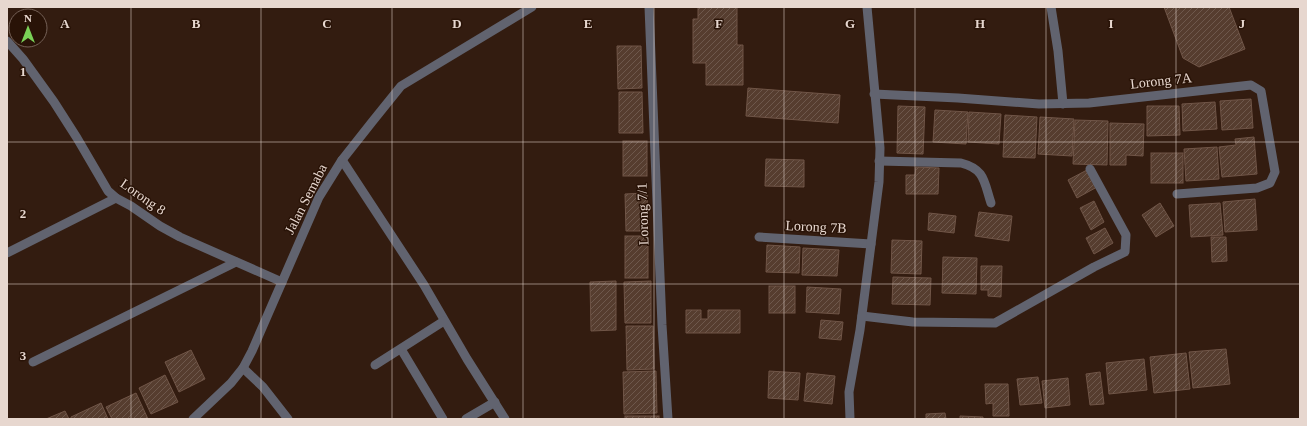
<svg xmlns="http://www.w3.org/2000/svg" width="1307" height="426" font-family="Georgia,serif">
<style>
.building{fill:url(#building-hatch);stroke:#705547}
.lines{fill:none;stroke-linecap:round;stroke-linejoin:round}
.minor{stroke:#61636f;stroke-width:9}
.grid{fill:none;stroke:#e7d7cf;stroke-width:1;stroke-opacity:0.55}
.labels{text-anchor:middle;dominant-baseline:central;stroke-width:3;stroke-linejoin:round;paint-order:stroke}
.street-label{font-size:14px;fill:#e7d7cf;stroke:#291307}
.grid-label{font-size:13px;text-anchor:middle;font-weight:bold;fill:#e7d7cf;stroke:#291307;stroke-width:3;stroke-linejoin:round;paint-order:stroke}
</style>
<defs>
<pattern id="building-hatch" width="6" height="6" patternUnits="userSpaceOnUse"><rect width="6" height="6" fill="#563d2f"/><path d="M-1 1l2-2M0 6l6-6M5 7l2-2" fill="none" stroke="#6e584c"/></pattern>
</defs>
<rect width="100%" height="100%" fill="#331c10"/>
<g class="building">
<path d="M698,7h39v38h6v40h-37v-22h-13v-44h5z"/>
<path d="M1164,7h65l16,42 -46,18 -16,-9z"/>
<path d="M617,46h24l1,42 -24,1z"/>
<path d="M748,88l92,7 -2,28 -92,-7z"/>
<path d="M619,92h23l1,41h-24z"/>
<path d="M1251,99l2,29 -31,2 -2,-29z"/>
<path d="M1215,102l2,27 -34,2 -1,-27z"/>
<path d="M898,106l27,1 -2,47 -26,-1z"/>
<path d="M1147,106h32l1,29 -33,1z"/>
<path d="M935,110l33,2 -2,32 -33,-2z"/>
<path d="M969,112l32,2 -2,30 -31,-2z"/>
<path d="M1005,115l32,2 -2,41 -32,-1z"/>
<path d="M1040,117l34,2 -2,37 -34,-2z"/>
<path d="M1075,120l33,1 -1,44 -34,-1z"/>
<path d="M1110,123l34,1 -1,32 -17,-1v10h-16z"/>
<path d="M1254,137l3,37 -35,3 -3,-30 17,-2 -1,-6z"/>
<rect x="623" y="141" width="24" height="35"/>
<path d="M1217,147l2,32 -33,2 -2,-32z"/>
<rect x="1151" y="153" width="32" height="30"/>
<path d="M766,159l38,1v27l-39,-1z"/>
<path d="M916,167l23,1 -1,26h-32v-19h9z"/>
<path d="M1087,170l10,17 -20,11 -9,-18z"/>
<path d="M647,193l1,38h-22l-1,-37z"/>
<path d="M1255,199l2,31 -32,2 -2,-30z"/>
<path d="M1094,201l10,21 -13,8 -11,-22z"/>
<path d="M1160,203l14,23 -18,11 -14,-22z"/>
<path d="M1220,203l3,32 -32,2 -2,-32z"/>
<path d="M979,212l33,4 -3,25 -34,-5z"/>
<path d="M929,213l27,3 -2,17 -26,-3z"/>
<path d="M1105,228l8,15 -19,11 -8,-16z"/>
<rect x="625" y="236" width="23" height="42"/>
<path d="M1211,237h15l1,24 -15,1z"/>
<path d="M892,240l30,1 -1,33 -30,-1z"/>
<path d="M767,245l33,2 -1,26 -33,-1z"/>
<path d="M803,248l36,2 -2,26 -35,-1z"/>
<path d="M943,257l34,1 -1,36 -34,-1z"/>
<path d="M981,266h21l-1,31 -13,-1v-6h-7z"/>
<path d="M893,277l38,1 -1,27 -38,-1z"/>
<path d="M616,281v49l-25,1 -1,-49z"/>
<path d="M651,281v42h-26l-1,-41z"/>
<rect x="769" y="286" width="26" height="27"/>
<path d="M807,287l34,2 -2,25 -33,-2z"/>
<path d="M686,310h15v9h7v-9h32v23h-54z"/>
<path d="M821,320l22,2 -2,18 -22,-2z"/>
<path d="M626,326h27l1,43 -27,1z"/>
<path d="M1226,349l4,35 -37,4 -4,-36z"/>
<path d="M191,350l14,29 -26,13 -14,-30z"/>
<path d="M1186,353l4,36 -36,4 -4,-36z"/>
<path d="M1144,359l3,31 -38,4 -3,-31z"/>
<path d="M656,371l1,42 -33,1 -1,-42z"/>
<path d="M769,371l31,2 -2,27 -30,-2z"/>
<path d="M1100,372l4,32 -14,1 -4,-31z"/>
<path d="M807,373l28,3 -3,28 -28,-3z"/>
<path d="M165,375l13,27 -27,12 -12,-26z"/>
<path d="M1038,377l4,26 -22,2 -3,-26z"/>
<path d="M1068,378l2,27 -25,3 -3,-27z"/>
<path d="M985,384h23l1,32h-16v-13l-7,1z"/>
<path d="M136,393l12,26h-36l-6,-12z"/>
<path d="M101,403l7,16h-37v-2z"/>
<path d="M65,411l4,8h-23z"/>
<path d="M945,413l1,6h-20v-5z"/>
<rect x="625" y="416" width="34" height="3"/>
<path d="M960,416l23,1v2h-23z"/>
</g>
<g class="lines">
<g class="minor">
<path d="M649,7l13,318 6,94"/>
<path d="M1051,7l7,44 5,53"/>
<path d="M7,41l16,18 31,43 23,36 31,53 8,7 15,8 29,20 20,11 102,45"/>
<path d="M874,94l84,4 81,6 50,-1 162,-18 10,6 14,81 -5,11 -13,5 -80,6"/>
<path d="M342,160l82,125 43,74 38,60"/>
<path d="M879,161l82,2c24,6 23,19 30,40"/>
<path d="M759,237l112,7"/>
<path d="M7,253l109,-55"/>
<path d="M862,316l51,6 82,1 99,-56 31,-15 1,-17 -36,-66"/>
<path d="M401,349l42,70"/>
<path d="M33,362l203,-100"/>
<path d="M375,365l69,-44"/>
<path d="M243,368l20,19 25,32"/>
<path d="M193,419l38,-36 12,-15 9,-17 67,-154 23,-37 30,-38 29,-36 131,-79"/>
<path d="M466,419l29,-17"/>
<path d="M850,419l-1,-27 11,-62 19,-148 1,-34 -13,-141"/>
</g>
</g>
<path class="grid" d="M131,7v412M261,7v412M392,7v412M523,7v412M654,7v412M784,7v412M915,7v412M1046,7v412M1176,7v412M7,142h1293M7,284h1293"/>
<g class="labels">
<g class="street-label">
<text transform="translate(1161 81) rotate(-6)">Lorong 7A</text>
<text transform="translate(143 197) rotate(35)">Lorong 8</text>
<text transform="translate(306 199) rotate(-63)">Jalan Semaba</text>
<text transform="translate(643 214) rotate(-92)">Lorong 7/1</text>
<text transform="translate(816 227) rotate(3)">Lorong 7B</text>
</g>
</g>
<g class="grid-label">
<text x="65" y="28">A</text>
<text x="196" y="28">B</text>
<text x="327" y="28">C</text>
<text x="457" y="28">D</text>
<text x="588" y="28">E</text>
<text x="719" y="28">F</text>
<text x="850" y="28">G</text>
<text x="980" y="28">H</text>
<text x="1111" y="28">I</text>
<text x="1242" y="28">J</text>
<text x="23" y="76">1</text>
<text x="23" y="218">2</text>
<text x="23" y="360">3</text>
</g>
<rect width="1307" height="426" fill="none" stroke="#e7d7cf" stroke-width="16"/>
<g transform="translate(28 28)"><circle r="19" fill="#291307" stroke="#756157"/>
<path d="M0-3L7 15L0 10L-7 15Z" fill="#7ad157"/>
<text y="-6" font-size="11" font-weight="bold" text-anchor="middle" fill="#e7d7cf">N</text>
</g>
</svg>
